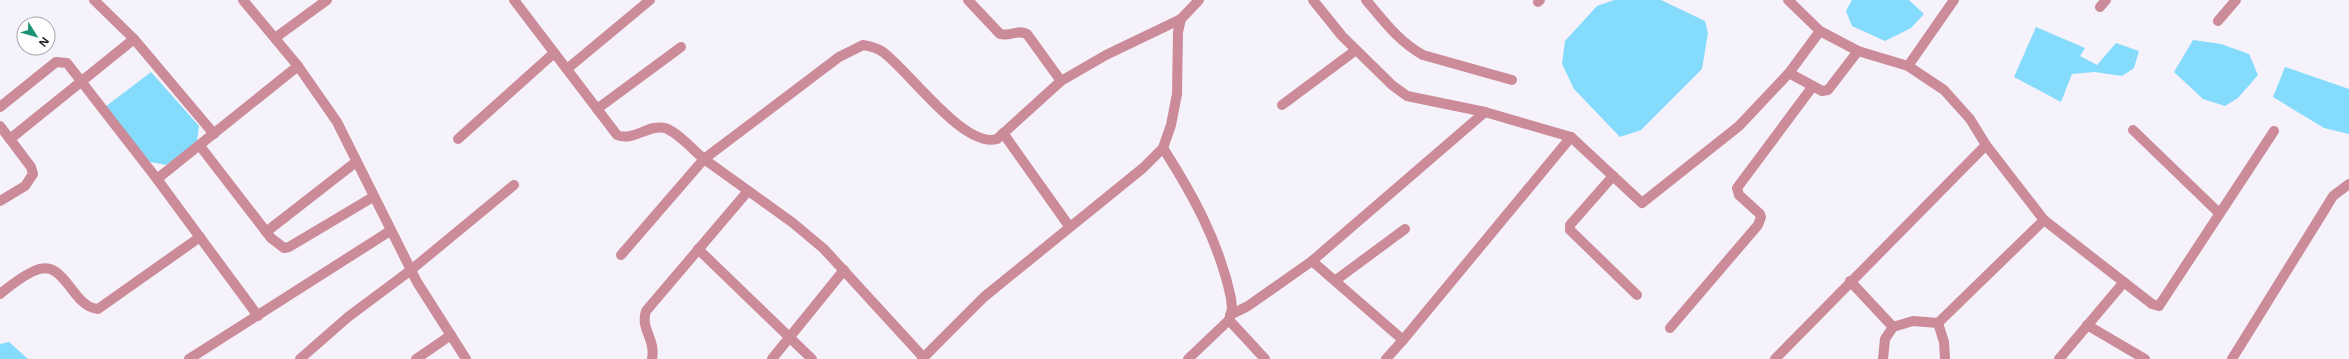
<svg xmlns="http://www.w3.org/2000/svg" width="2349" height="359" font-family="'Open Sans',sans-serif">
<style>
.water{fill:#85dbfc}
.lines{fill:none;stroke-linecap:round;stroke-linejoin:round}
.minor{stroke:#cb8b98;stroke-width:10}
</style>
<rect width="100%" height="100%" fill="#f6f2fc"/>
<g class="water">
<path d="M1614,0h47l44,21 3,12 -6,36 -61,61 -21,7 -46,-48 -12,-25 3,-23 32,-35z"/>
<path d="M1852,0h57l15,14 -13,14 -26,13 -33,-15 -6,-15z"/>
<path d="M2036,27l49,21 -5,8 17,9 19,-22 23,8 -5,17 -12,8 -27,-4 -23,2 -11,28 -47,-25z"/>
<path d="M2193,40l28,4 28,10 9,21 -20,23 -13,8 -22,-7 -29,-27z"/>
<path d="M2285,67l64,22v45l-25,-6 -51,-31z"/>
<path d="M151,72l48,54 -2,16 -31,23 -20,-4 -41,-54z"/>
<path d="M9,342l19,17h-28v-15z"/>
</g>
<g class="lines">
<g class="minor">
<path d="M94,0l40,39 80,95"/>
<path d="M243,0l55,66 39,56 80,160 49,77"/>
<path d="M514,0l103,135c16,7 31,-11 48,-7 14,5 28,22 39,31l135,-102 24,-12c7,1 14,3 20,7 26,19 81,97 114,87l64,-58 45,-26 75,-36"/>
<path d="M968,0l32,34c10,3 17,-5 27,0l34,47"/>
<path d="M1366,0c17,20 33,42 57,55l89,25"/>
<path d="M1788,0l32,31 38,20 50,15 36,24 26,29 16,26 58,75 -106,103"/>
<path d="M1538,2l2,-2"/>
<path d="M2100,7l6,-7"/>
<path d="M2218,21l18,-21"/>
<path d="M275,38l52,-38"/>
<path d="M1908,66l46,-66"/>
<path d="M567,69l83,-69"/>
<path d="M1789,73l33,18 6,-1 30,-39"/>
<path d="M1282,105l74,-55"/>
<path d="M0,107l56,-45 11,1 90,116 141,-113"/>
<path d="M597,109l84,-62"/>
<path d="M0,126l31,41 2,7 -8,12 -25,15"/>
<path d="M2133,130l86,83"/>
<path d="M1003,133l66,93"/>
<path d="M1571,137l71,66 97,-77 50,-53 31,-42"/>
<path d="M10,139l124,-100"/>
<path d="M458,139l96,-86"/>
<path d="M200,146l71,92 13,10 5,-1 84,-50"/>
<path d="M1163,148c30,47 56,94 68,150l1,11 -3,11 -41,39"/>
<path d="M1613,176l-43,49v5l67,65"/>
<path d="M157,179l101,137"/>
<path d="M2044,220l108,84 7,2 115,-175"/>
<path d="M266,232l90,-70"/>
<path d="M698,249l114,110"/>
<path d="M621,255l83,-96 89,64 31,26 99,108"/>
<path d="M1312,261l173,-149"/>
<path d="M1336,280l69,-51"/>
<path d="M1850,281l43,46"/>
<path d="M0,294c10,-8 22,-18 34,-23 31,-15 37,36 64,38l102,-72"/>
<path d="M1230,315l18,-9 64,-45 91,79 168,-203 -86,-25 -78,-16 -15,-11 -50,-49 -29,-36"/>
<path d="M1229,320l36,39"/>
<path d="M1938,323l6,19 1,17"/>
<path d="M2087,325l58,34"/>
<path d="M1670,328l88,-103 3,-8 -1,-3 -21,-19 -2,-7 76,-102"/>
<path d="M189,359l201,-128"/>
<path d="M300,359l48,-42 63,-47 103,-85"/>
<path d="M416,359l35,-24"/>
<path d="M652,359c4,-20 -12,-30 -6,-48l102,-120"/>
<path d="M772,359l72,-89"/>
<path d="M922,359l62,-62 159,-129 20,-20 8,-23 6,-31 1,-62 3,-13 18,-19"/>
<path d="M1386,359l17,-19"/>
<path d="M1775,359l211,-214"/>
<path d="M1883,359l2,-20 8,-12 20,-6 25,2"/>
<path d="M2059,359l65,-77"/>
<path d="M2232,359l90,-145 11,-18 16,-12"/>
</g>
</g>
<g transform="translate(36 36) rotate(127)"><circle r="19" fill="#ffffff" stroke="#a7a6a8"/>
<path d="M0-3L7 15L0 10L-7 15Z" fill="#1d9175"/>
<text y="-6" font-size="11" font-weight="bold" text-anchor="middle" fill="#232125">N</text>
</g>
</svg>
